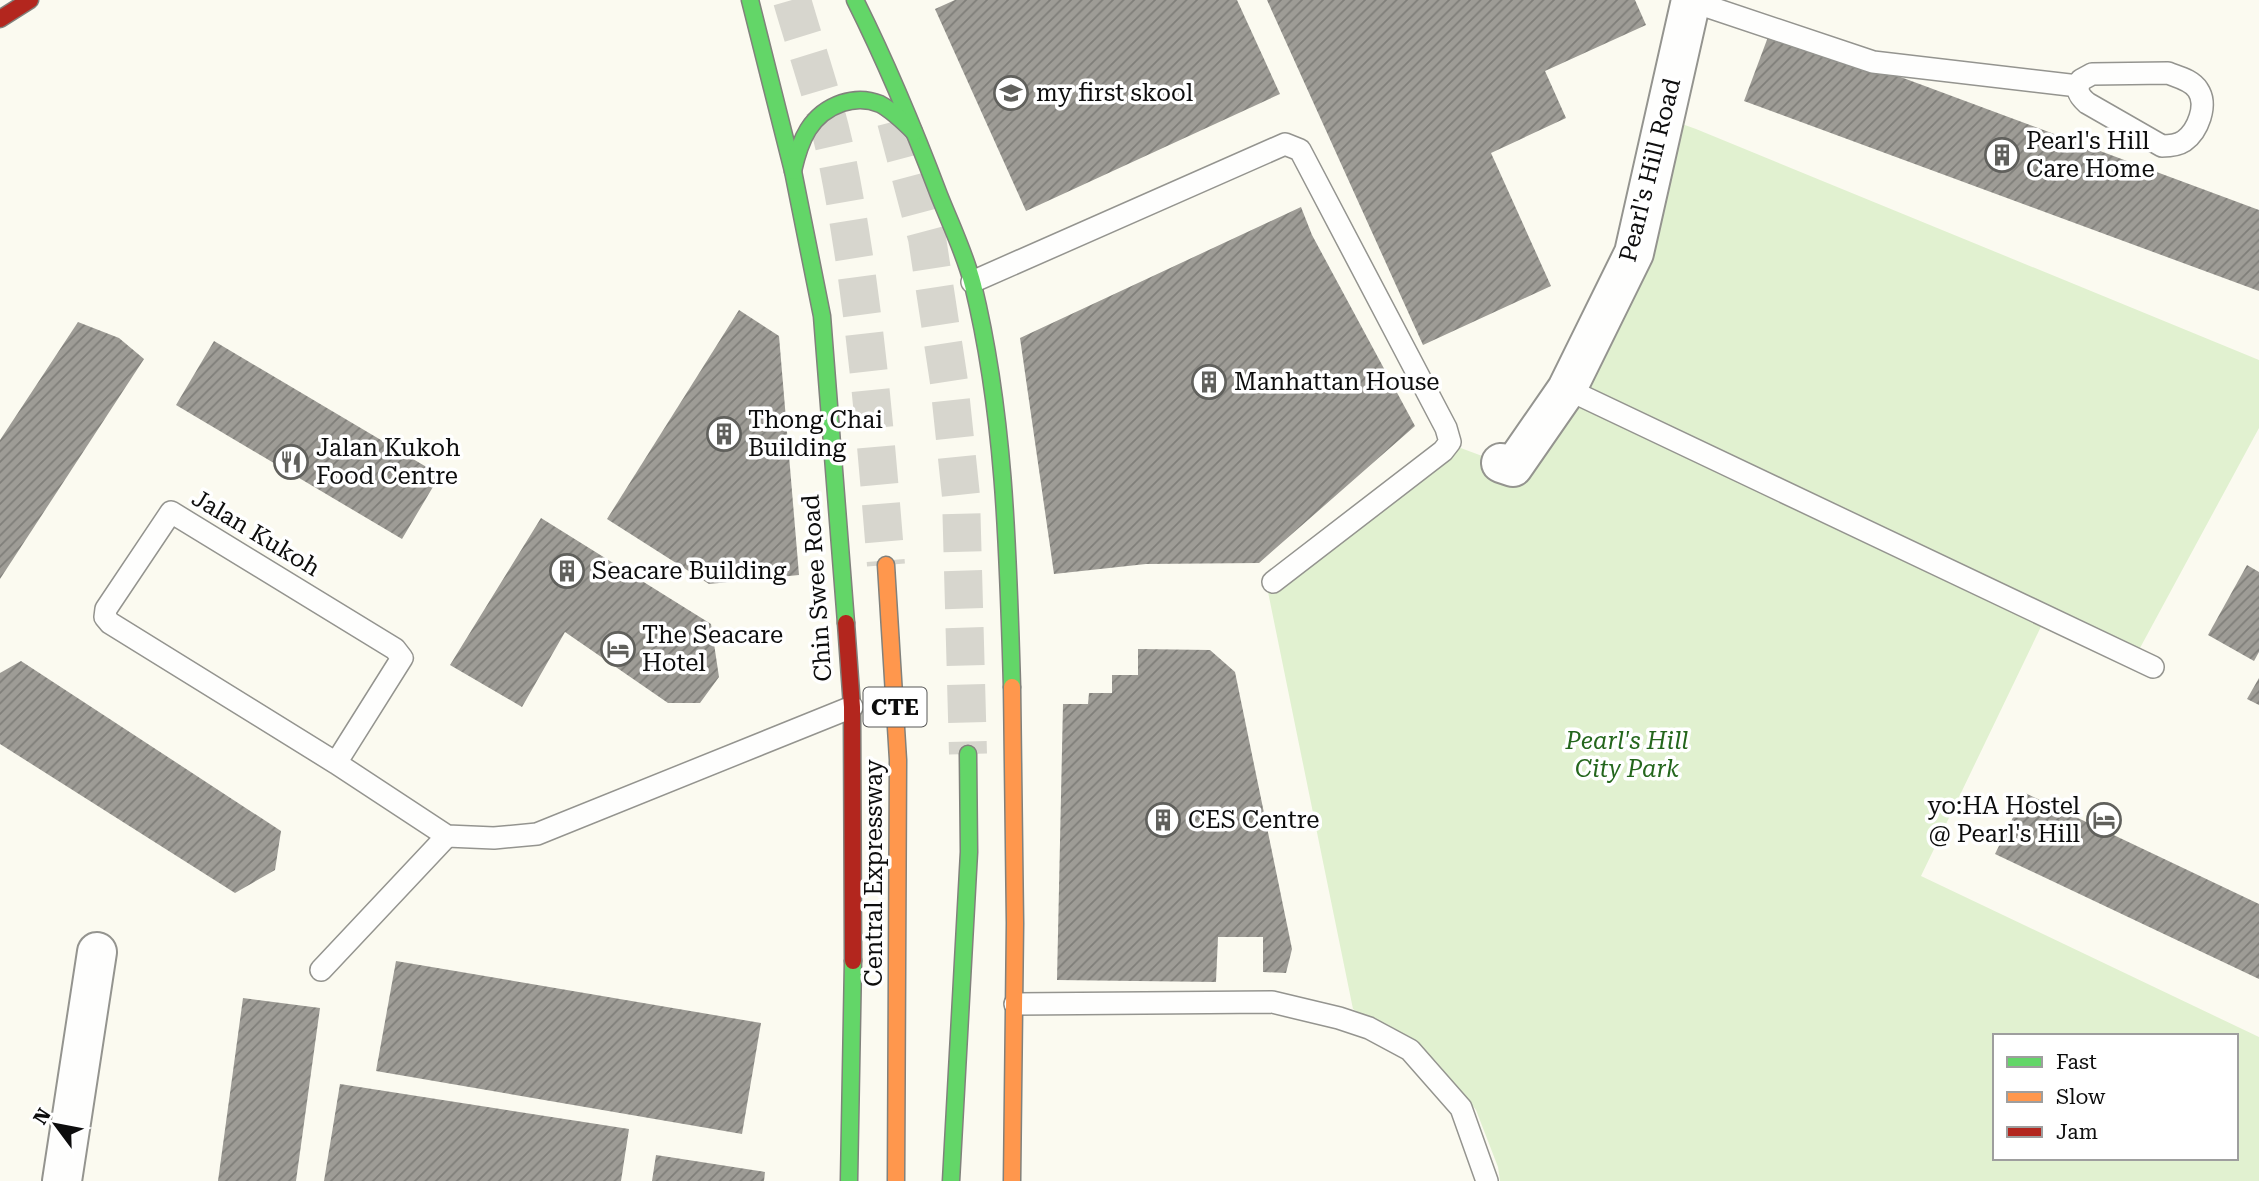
<svg xmlns="http://www.w3.org/2000/svg" width="2259" height="1181" font-family="'Roboto Serif',serif">
<style>
.park{fill:#e1f1d0;fill-rule:evenodd}
.building{fill:url(#building-hatch)}
.lines{fill:none;stroke-linecap:round;stroke-linejoin:round}
.highway-tunnel{stroke:#d7d6ce;stroke-width:38;stroke-dasharray:38 19;stroke-linecap:butt}
.lane-casing{stroke:#94948f;stroke-width:24}
.street-casing{stroke:#94948f;stroke-width:42}
.fast-casing{stroke:#81817c;stroke-width:19}
.slow-casing{stroke:#81817c;stroke-width:19}
.jam-casing{stroke:#81817c;stroke-width:19}
.lane{stroke:#fefefd;stroke-width:21}
.street{stroke:#fefefd;stroke-width:38}
.fast{stroke:#63d668;stroke-width:16}
.slow{stroke:#ff974d;stroke-width:16}
.jam{stroke:#b3261e;stroke-width:16}
.labels{text-anchor:middle;dominant-baseline:central;stroke-width:7;stroke-linejoin:round;paint-order:stroke}
.shield{fill:#fff;stroke:#565656;stroke-width:2}
.shield-label{font-size:23px;font-weight:bold;fill:#0d0d0d}
.poi-label{font-size:24px;fill:#0d0d0d;stroke:#fff;text-anchor:start}
.street-label{font-size:24px;fill:#0d0d0d;stroke:#fff}
.park-label{font-size:24px;font-style:italic;fill:#24661c;stroke:#fff}
</style>
<defs>
<pattern id="building-hatch" width="6" height="6" patternUnits="userSpaceOnUse" patternTransform="scale(1.75)"><rect width="6" height="6" fill="#9e9c96"/><path d="M-1 1l2-2M0 6l6-6M5 7l2-2" fill="none" stroke="#7f7e79"/></pattern>
</defs>
<rect width="100%" height="100%" fill="#fbfaf0"/>
<path class="park" d="M1654,114l42,15 563,231v68l-119,220 -91,-38 -128,266 338,161v144h-759l-2,-14 -22,-57 -41,-50 -82,-51 -85,-417 190,-145 43,16 116,-205zM1995,1036h241v122h-241z"/>
<g class="building">
<path d="M955,0h282l43,94 -254,117 -91,-202z"/>
<path d="M1267,0h368l11,25 -101,46 21,47 -75,35 60,133 -128,59z"/>
<path d="M1771,29l488,181v81l-515,-190z"/>
<path d="M1301,207l11,28 103,191 -156,137 -113,1 -92,10 -34,-236z"/>
<path d="M739,310l40,26 20,239 -90,9 -102,-65z"/>
<path d="M78,322l41,16 25,21 -144,220v-139z"/>
<path d="M214,341l226,134 -38,64 -226,-134z"/>
<path d="M541,518l170,106 8,53 -19,26h-32l-103,-71 -43,75 -72,-42z"/>
<path d="M2247,565l12,7v80l-5,9 -46,-26z"/>
<path d="M1138,649l72,1 25,22 57,277 -6,24 -23,-1v-35h-45l-2,45 -159,-2 6,-276h25l1,-11h23v-18h26z"/>
<path d="M21,661l260,170 -6,39 -40,23 -235,-149v-71z"/>
<path d="M2259,678v27l-12,-6z"/>
<path d="M2025,793l234,111v75l-264,-125z"/>
<path d="M396,961l365,62 -19,111 -366,-63z"/>
<path d="M243,998l77,10 -24,173h-78z"/>
<path d="M340,1084l289,45 -8,52h-297z"/>
<path d="M656,1155l109,17 -1,9h-112z"/>
</g>
<g class="lines">
<g class="highway-tunnel">
<path d="M792,0c15,52 34,105 45,159 27,134 38,270 49,406"/>
<path d="M896,121l31,117 22,144 12,114 7,258"/>
</g>
<g class="lane-casing">
<g id="lane">
<path d="M1691,1l182,61 205,24"/>
<path d="M2168,73c10,4 24,7 30,17 10,15 0,41 -14,51 -6,4 -14,5 -22,5l-75,-43c-8,-7 -12,-13 -6,-23l11,-6z"/>
<path d="M972,282l313,-138 15,6 146,278 4,14 -7,9 -170,131"/>
<path d="M1567,389l586,278"/>
<path d="M336,763l66,-105 -7,-9 -224,-137 -65,97 -1,8 5,6 226,140 111,73 47,2 43,-4 315,-127"/>
<path d="M321,970l126,-134"/>
<path d="M1015,1004l257,-2 67,16 30,10 41,22 51,58 26,73"/>
</g>
</g>
<g class="street-casing">
<g id="street">
<path d="M1501,463l12,4 54,-78 67,-136 57,-253"/>
<path d="M62,1181l35,-229"/>
</g>
</g>
<g class="fast-casing">
<g id="fast">
<path d="M750,0l43,171 29,145 24,307"/>
<path d="M855,0c32,64 59,129 84,195 12,30 26,59 34,90 32,131 35,268 39,402"/>
<path d="M793,171c7,-31 17,-57 49,-68 12,-4 26,-4 38,1 13,7 24,18 34,28"/>
<path d="M849,1181l4,-220"/>
<path d="M951,1181l18,-329 -1,-98"/>
</g>
</g>
<g class="slow-casing">
<g id="slow">
<path d="M886,565l12,195 -2,421"/>
<path d="M1012,687l3,236 -3,258"/>
</g>
</g>
<g class="jam-casing">
<g id="jam">
<path d="M0,19l30,-19"/>
<path d="M846,623l6,84 1,254"/>
</g>
</g>
<use href="#lane" class="lane"/>
<use href="#street" class="street"/>
<use href="#fast" class="fast"/>
<use href="#slow" class="slow"/>
<use href="#jam" class="jam"/>
</g>
<defs>
<g id="school-ring" transform="scale(1.75)"><circle r="9.5" fill="#fff" stroke="#60605c" stroke-width="1.5"/><path d="M0-5L7-2L0 1L-7-2ZM-4 1L0 2.5L4 1V4Q0 6-4 4Z" fill="#60605c"/></g>
<g id="building-ring" transform="scale(1.75)"><circle r="9.5" fill="#fff" stroke="#60605c" stroke-width="1.5"/><path d="M-4-6H4V6H1V3H-1V6H-4ZM-2.5-4.3h1.7v1.8h-1.7ZM.8-4.3h1.7v1.8H.8ZM-2.5-1h1.7V.8h-1.7ZM.8-1h1.7V.8H.8Z" fill="#60605c"/></g>
<g id="restaurant-ring" transform="scale(1.75)"><circle r="9.5" fill="#fff" stroke="#60605c" stroke-width="1.5"/><path d="M-5-6h1v4h1v-4h1v4h1v-4h1v5L-1.5 .5V6h-2V.5L-5-1ZM5-6V6H3V1.5H1.5Q1.5-4 5-6Z" fill="#60605c"/></g>
<g id="hotel-ring" transform="scale(1.75)"><circle r="9.5" fill="#fff" stroke="#60605c" stroke-width="1.5"/><path d="M-6-4.5h1.5V1H6V5H4.5V3h-9V5H-6ZM-4 0a1.8 1.8 0 1 1 3.6 0ZM.5 0V-2.5h3Q6-2.5 6 0Z" fill="#60605c"/></g>
</defs>
<g fill-rule="evenodd">
<use href="#school-ring" x="1011" y="93"/>
<use href="#building-ring" x="2002" y="155"/>
<use href="#building-ring" x="1209" y="382"/>
<use href="#building-ring" x="724" y="434"/>
<use href="#restaurant-ring" x="291" y="462"/>
<use href="#building-ring" x="567" y="571"/>
<use href="#hotel-ring" x="618" y="649"/>
<use href="#building-ring" x="1163" y="820"/>
<use href="#hotel-ring" x="2104" y="820"/>
</g>
<g class="labels">
<rect class="shield" x="863.5" y="687.5" width="63" height="39" rx="5"/>
<g class="shield-label">
<text x="895" y="707">CTE</text>
</g>
<g class="poi-label">
<text x="1036" y="93">my first skool</text>
<text x="2026" y="141">Pearl's Hill<tspan x="2026" dy="28">Care Home</tspan></text>
<text x="1234" y="382">Manhattan House</text>
<text x="748" y="420">Thong Chai<tspan x="748" dy="28">Building</tspan></text>
<text x="316" y="448">Jalan Kukoh<tspan x="316" dy="28">Food Centre</tspan></text>
<text x="592" y="571">Seacare Building</text>
<text x="642" y="635">The Seacare<tspan x="642" dy="28">Hotel</tspan></text>
<text x="2080" y="806" text-anchor="end">yo:HA Hostel<tspan x="2080" dy="28">@ Pearl's Hill</tspan></text>
<text x="1188" y="820">CES Centre</text>
</g>
<g class="street-label">
<text transform="translate(1650 170) rotate(-76)">Pearl's Hill Road</text>
<text transform="translate(256 533) rotate(31)">Jalan Kukoh</text>
<text transform="translate(817 588) rotate(-94)">Chin Swee Road</text>
<text transform="translate(874 873) rotate(-90)">Central Expressway</text>
</g>
<g class="park-label">
<text x="1627" y="741">Pearl's Hill<tspan x="1627" dy="28">City Park</tspan></text>
</g>
</g>
<rect x="1993" y="1034" width="245" height="126" fill="#ffffff" stroke="#9e9e9e" stroke-width="2"/>
<rect x="2007" y="1057" width="35" height="10" fill="#63d668" stroke="#9e9e9e" stroke-width="2"/>
<text x="2056" y="1069" font-size="21" fill="#0d0d0d">Fast</text>
<rect x="2007" y="1092" width="35" height="10" fill="#ff974d" stroke="#9e9e9e" stroke-width="2"/>
<text x="2056" y="1104" font-size="21" fill="#0d0d0d">Slow</text>
<rect x="2007" y="1127" width="35" height="10" fill="#b3261e" stroke="#9e9e9e" stroke-width="2"/>
<text x="2056" y="1139" font-size="21" fill="#0d0d0d">Jam</text>
<g transform="translate(56 1125) rotate(302)" stroke="#ffffff" stroke-width="5" paint-order="stroke">
<path d="M0-5L12 26L0 18L-12 26Z" fill="#0d0d0d"/>
<text y="-10" font-size="19" font-weight="bold" text-anchor="middle" fill="#0d0d0d">N</text>
</g>
</svg>
